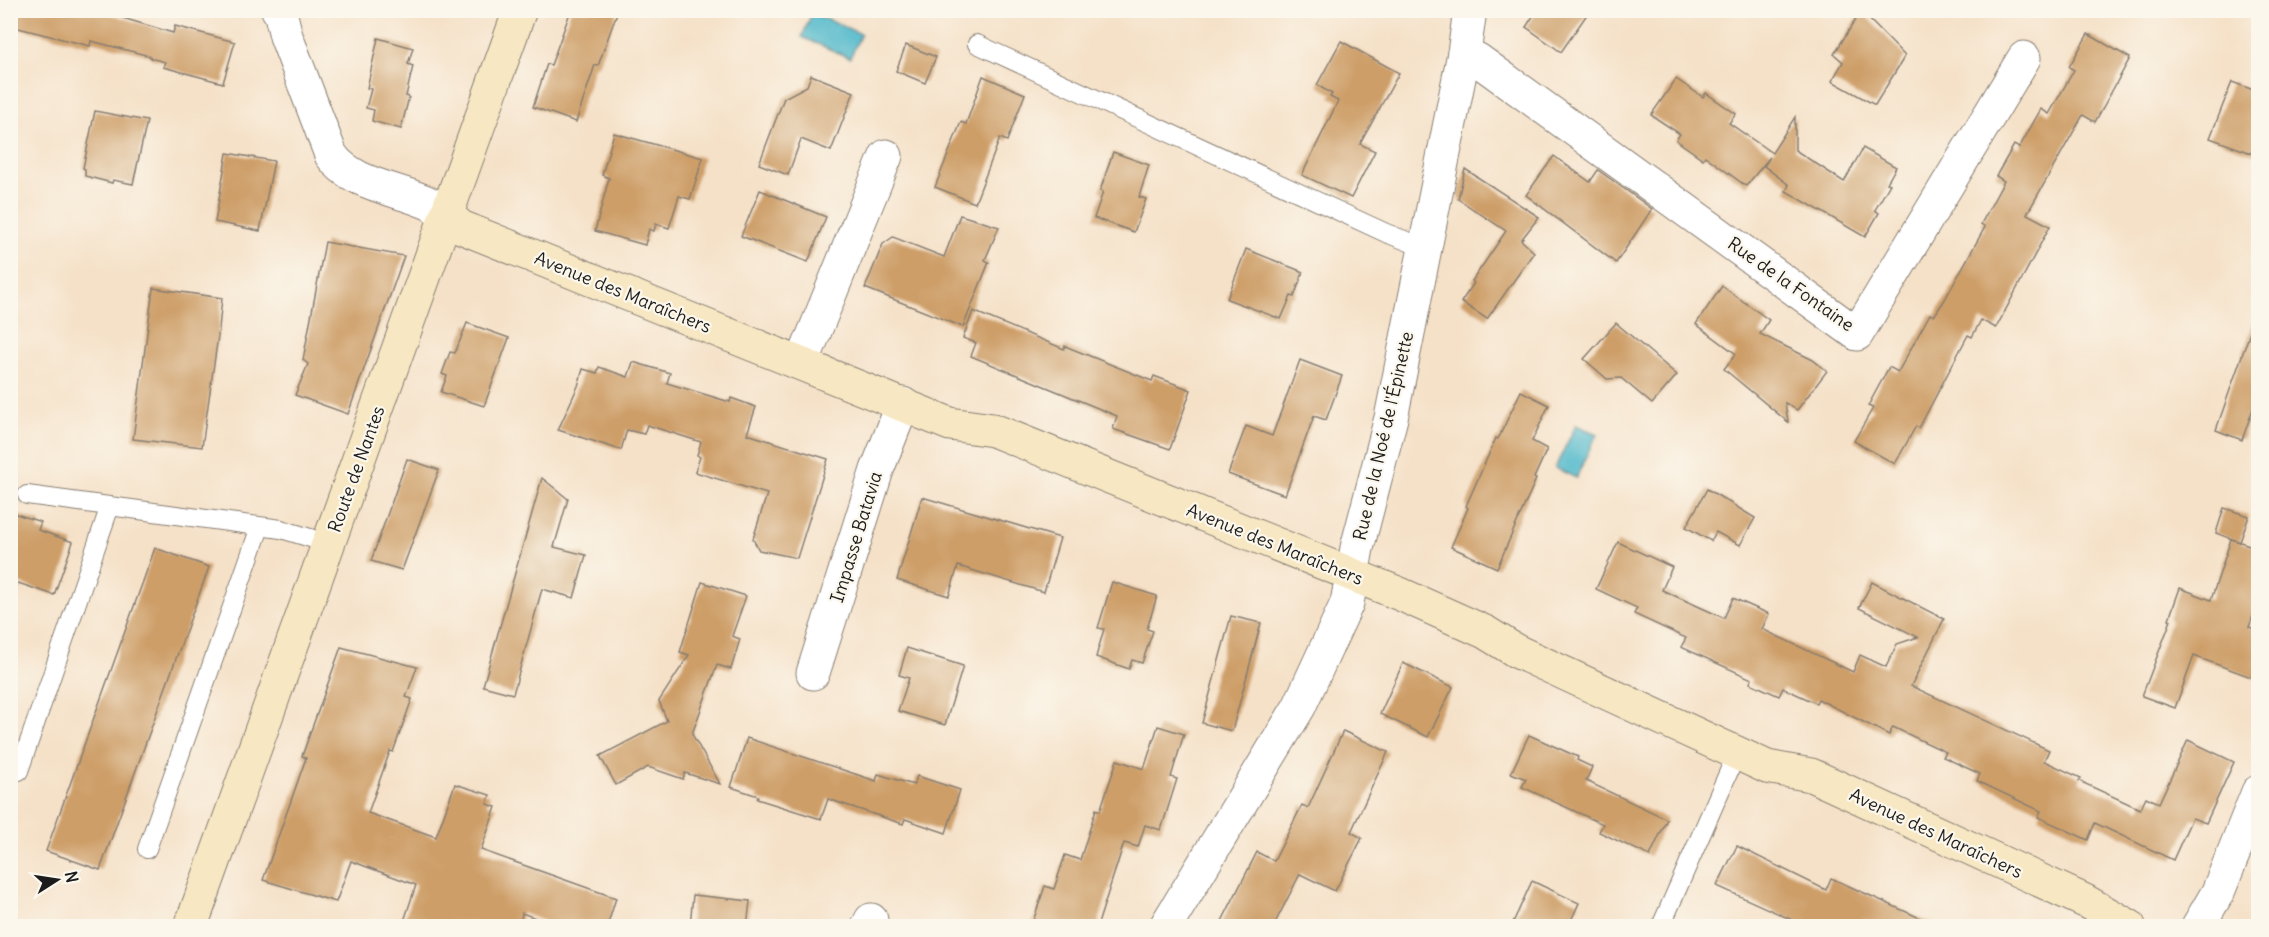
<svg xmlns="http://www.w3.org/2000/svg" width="2269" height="937" font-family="Delius,sans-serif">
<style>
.water{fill:#4db7ca;stroke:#346a73;stroke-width:1.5}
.building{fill:#cd9e67}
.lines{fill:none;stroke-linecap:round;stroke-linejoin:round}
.lane-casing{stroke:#887e72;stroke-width:20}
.street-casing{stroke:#887e72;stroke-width:35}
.secondary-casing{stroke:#887e72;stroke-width:35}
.lane{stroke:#fff;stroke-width:18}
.street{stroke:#fff;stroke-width:33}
.secondary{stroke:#f7e8c3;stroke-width:33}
.labels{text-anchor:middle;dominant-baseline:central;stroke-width:4.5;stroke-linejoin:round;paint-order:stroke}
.street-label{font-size:18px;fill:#1c1c1c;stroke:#fbf7ec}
</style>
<rect width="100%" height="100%" fill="#fbf7ec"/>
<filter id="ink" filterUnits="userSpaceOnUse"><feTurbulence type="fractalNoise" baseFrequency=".0167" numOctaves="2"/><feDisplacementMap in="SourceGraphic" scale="12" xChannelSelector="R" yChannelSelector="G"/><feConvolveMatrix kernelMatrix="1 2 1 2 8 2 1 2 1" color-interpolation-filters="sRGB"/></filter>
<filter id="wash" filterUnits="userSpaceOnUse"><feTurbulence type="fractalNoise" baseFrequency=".008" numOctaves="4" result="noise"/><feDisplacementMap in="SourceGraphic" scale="24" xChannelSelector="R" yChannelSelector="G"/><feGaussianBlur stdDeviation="1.35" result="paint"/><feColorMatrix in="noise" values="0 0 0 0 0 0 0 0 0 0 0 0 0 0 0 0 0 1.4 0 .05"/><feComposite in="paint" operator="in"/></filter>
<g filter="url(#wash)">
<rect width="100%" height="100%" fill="#f5e1c8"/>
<g class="water">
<path d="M812,13l49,21 -11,24 -48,-21z"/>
<path d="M1576,425l21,9 -21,44 -21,-10z"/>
</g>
<g id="blocks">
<g class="building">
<path d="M10,10h86l77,23 2,-7 60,16 -12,41 -60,-16 2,-5 -15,-4v-2l-59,-15 -1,5 -80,-20z"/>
<path d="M571,10h47l-20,56 -3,-1 -19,57 -43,-15 14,-43 4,1z"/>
<path d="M1537,10h53l-29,42 -35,-25z"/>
<path d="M1861,11l44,45 -30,49 -43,-24 11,-19 -9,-8z"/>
<path d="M2088,34l42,24 -35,64 -12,-7 -56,99 23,12 -54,102 -15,-8 -9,17 -4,-2 -49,93 -3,-2 -21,38 -41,-23 19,-33 -5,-2 21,-39 9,5 32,-58 4,2 10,-15 41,-74 -4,-3 23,-43 -8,-5 18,-31 5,3 22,-39 8,5 25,-44 -5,-3z"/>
<path d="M378,38l35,10 -5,16 5,2 -7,30 3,1 -8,32 -29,-8 2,-11 -8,-2 5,-19 -4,-1z"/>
<path d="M1341,41l58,32 -39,71 15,7 -24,47 -49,-23 36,-74 -8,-4 2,-3 -15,-9z"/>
<path d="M906,45l30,12 -11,26 -29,-12z"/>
<path d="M811,75l43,17 -23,59 -30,-12 -13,36 -29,-11 25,-66 23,-12z"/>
<path d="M983,76l42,18 -18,47 -7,-3 -25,65 -40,-16 26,-65 5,2z"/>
<path d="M1676,79l27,18 3,-4 30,21 -7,9 43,30 23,-36v33l49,32 19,-34 33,19 -9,16 3,1 -15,26 4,3 -14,24 -79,-46 3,-6 -25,-19 6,-9 -24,29 -41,-30 -2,3 -27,-19 4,-6 -29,-19z"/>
<path d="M2232,82l27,10v64l-49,-18z"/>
<path d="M95,111l52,10 -14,63 -20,-4 -1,3 -27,-7v-7l-2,-1z"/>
<path d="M614,133l89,25 -13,41 -11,-3 -10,32 -13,-4 -2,7 -5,-2 -4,16 -50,-14 14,-53 -7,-3z"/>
<path d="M1113,152l36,13 -10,32 7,2 -12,33 -40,-14 9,-26 -3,-1z"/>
<path d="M227,153l47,8 -14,70 -45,-9z"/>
<path d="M1554,156l36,26 8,-12 54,39 -36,54 -90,-68z"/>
<path d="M1465,169l74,48 -18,23 13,12 -47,67 -26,-17 13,-19 -2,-2 34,-50 -48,-32z"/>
<path d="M760,190l66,27 -18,45 -67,-26z"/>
<path d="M960,215l39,12 -14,33 4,2 -26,65 -98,-39 18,-44 10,-7 51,20z"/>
<path d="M325,242l79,14 -56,158 -53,-19 13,-31 -5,-4z"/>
<path d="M1246,249l57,23 -9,25 -3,-1 -10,23 -54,-20z"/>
<path d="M1722,286l47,34 -9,14 53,26 14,11 -30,39 -12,-7 3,19 -64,-53 12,-15 -40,-30z"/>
<path d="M153,288l69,10 -3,31 -17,118 -69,-8z"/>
<path d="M973,311l91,38 1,-3 87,35 2,-5 37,14 -21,59 -57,-20 4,-13 -146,-60 5,-13 -13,-5z"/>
<path d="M2254,321h5v71l-17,48 -26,-10z"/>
<path d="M467,323l42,15 -25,68 -43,-14 6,-16 -5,-2 8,-22 5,1z"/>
<path d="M1616,323l61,52 -25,29 -31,-26 -14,1 -23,-20z"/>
<path d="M1300,360l42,16 -16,44 -12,-4 -29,79 -57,-21 18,-48 26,10z"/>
<path d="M633,362l37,11 -3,10 63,19 1,-4 25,9 -9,27 81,25 -31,99 -38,-8 -6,-11 14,-45 -72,-22 5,-15 -3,-2 4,-13 -54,-17 -3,9 -17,-4 -6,20 -63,-20 20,-44 5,-17 14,4 2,-6 29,10z"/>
<path d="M1521,391l28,14 -17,36 15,8 -13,29 2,1 -39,89 -46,-21 17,-39 -2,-2 30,-68 2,1z"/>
<path d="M407,459l32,11 -37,100 -31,-9z"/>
<path d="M542,478l26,21 -14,48 32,8 -12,43 -32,-9 -29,105 -30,-8z"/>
<path d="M1707,489l48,29 -15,27 -24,-13 -5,9 -25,-14z"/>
<path d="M922,497l138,41 -16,54 -86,-26 -9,30 -52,-16z"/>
<path d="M2224,508l25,8 -9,26 -24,-9z"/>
<path d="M10,512l31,10 -3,8 35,12 -19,53 -36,-12 -5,14 -3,-1z"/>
<path d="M2231,539l28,9v52l-10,27 10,3v50l-65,-24 -19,52 -33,-12 29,-76 -2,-1 11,-31 31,12z"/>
<path d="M1618,542l54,25 -10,23 62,28 9,-20 36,16 -7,15 91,43 7,-17 26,12 11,-23 21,-7 -59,-29 13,-26 72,37 -33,67 138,64 -5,11 37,17 -2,3 61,28 6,-12 13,6 29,-63 46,22 -28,61 -14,-5 -19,42 -78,-37 -7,17 -50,-23 3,-6 -64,-30 3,-7 -37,-17 3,-5 -53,-25 -4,8 -71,-36 -2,4 -33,-15 -4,8 -29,-13 2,-4 -71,-32 5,-9 -52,-24 3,-6 -41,-19z"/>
<path d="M155,548l54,19 -109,303 -54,-19z"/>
<path d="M702,582l44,14 -14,40 8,3 -9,30 -14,-4 -25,69 28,50 -35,-11 -2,6 -35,-12 -32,18 -16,-29 67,-35 -8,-20 30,-46 -9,-3z"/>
<path d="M1112,582l45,14 -10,33 6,2 -11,32 -10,-3 -3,9 -33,-12 8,-28 -6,-1z"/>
<path d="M1231,616l30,7 -29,108 -30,-8z"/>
<path d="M341,647l76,20 -11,30 6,2 -19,53 -3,-1 -22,62 68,24 19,-53 35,11 -3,9 9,3 -15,43 135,48 -9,29h-47l-38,-14 -2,14h-118l14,-42 -65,-24 -15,41 -73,-22 43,-122 -4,-2z"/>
<path d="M907,648l56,18 -18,59 -47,-14 11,-33 -10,-3z"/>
<path d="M1403,663l50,24 -25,50 -48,-23z"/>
<path d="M1158,726l26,8 -13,43 6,2 -16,51 -16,-5 -7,22 -14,-4 -27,84h-66l14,-41 9,3 11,-34 15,5 16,-51 4,2 17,-51 27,9z"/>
<path d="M1343,731l45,21 -37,80 11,6 -27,53 -35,-17 -27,53h-54l38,-75 17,9 28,-56 6,3z"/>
<path d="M1529,735l49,22 -1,3 15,7 -6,14 81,38 -17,37 -51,-24 4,-8 -81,-37 4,-8 -15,-6z"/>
<path d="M747,738l129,43 2,-7 36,11 3,-9 43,14 -14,43 -41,-14 -2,5 -75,-25 -7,20 -64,-20 1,-3 -27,-9z"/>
<path d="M1737,846l89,44 5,-12 109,49h-132l-91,-41z"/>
<path d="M1532,881l47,22 -11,24h-57z"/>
<path d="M693,895l57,6 -3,26 -57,-2z"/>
</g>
</g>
</g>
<g filter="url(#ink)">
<use href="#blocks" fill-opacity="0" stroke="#887e72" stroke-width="1.5"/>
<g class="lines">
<g class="lane-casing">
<g id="lane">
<path d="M977,44l409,189 39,15"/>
<path d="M27,495l254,34 49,15"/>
<path d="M19,771l91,-265"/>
<path d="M147,849l113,-322"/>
<path d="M1661,926l76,-173"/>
</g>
</g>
<g class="street-casing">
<g id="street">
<path d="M278,10l2,1 6,25 45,119c20,30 69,34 100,49 5,3 11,7 16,11"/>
<path d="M1464,53l14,7 379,274 167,-276"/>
<path d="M802,363l84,-207"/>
<path d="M813,673l64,-203 26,-66"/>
<path d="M868,926l3,-6"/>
<path d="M1166,926l133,-219 48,-104 10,-55 34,-130 73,-365 6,-43"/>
<path d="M2198,926l20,-34 40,-100"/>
</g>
</g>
<g class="secondary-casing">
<g id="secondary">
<path d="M447,215l14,12 489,197 43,6 407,164 85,38 31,19 251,116 44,8 274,126 44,25"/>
<path d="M191,926l329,-916"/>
</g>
</g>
<use href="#lane" class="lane"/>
<use href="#street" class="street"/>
<use href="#secondary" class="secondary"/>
</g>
</g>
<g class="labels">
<g class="street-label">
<text transform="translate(1791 284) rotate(35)">Rue de la Fontaine</text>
<text transform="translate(623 292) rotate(22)">Avenue des Maraîchers</text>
<text transform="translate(1383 436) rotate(-77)">Rue de la Noé de l'Épinette</text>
<text transform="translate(356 469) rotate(-70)">Route de Nantes</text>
<text transform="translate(856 537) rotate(-73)">Impasse Batavia</text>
<text transform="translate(1275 544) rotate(22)">Avenue des Maraîchers</text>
<text transform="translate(1936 833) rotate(25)">Avenue des Maraîchers</text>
</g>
</g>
<rect width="2269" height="937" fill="none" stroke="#fbf7ec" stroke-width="36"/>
<g transform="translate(57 880) rotate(78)" stroke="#fbf7ec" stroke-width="4.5" paint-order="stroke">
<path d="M0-4.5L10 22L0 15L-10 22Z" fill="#1c1c1c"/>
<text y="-9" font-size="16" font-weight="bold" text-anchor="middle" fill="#1c1c1c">N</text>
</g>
</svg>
